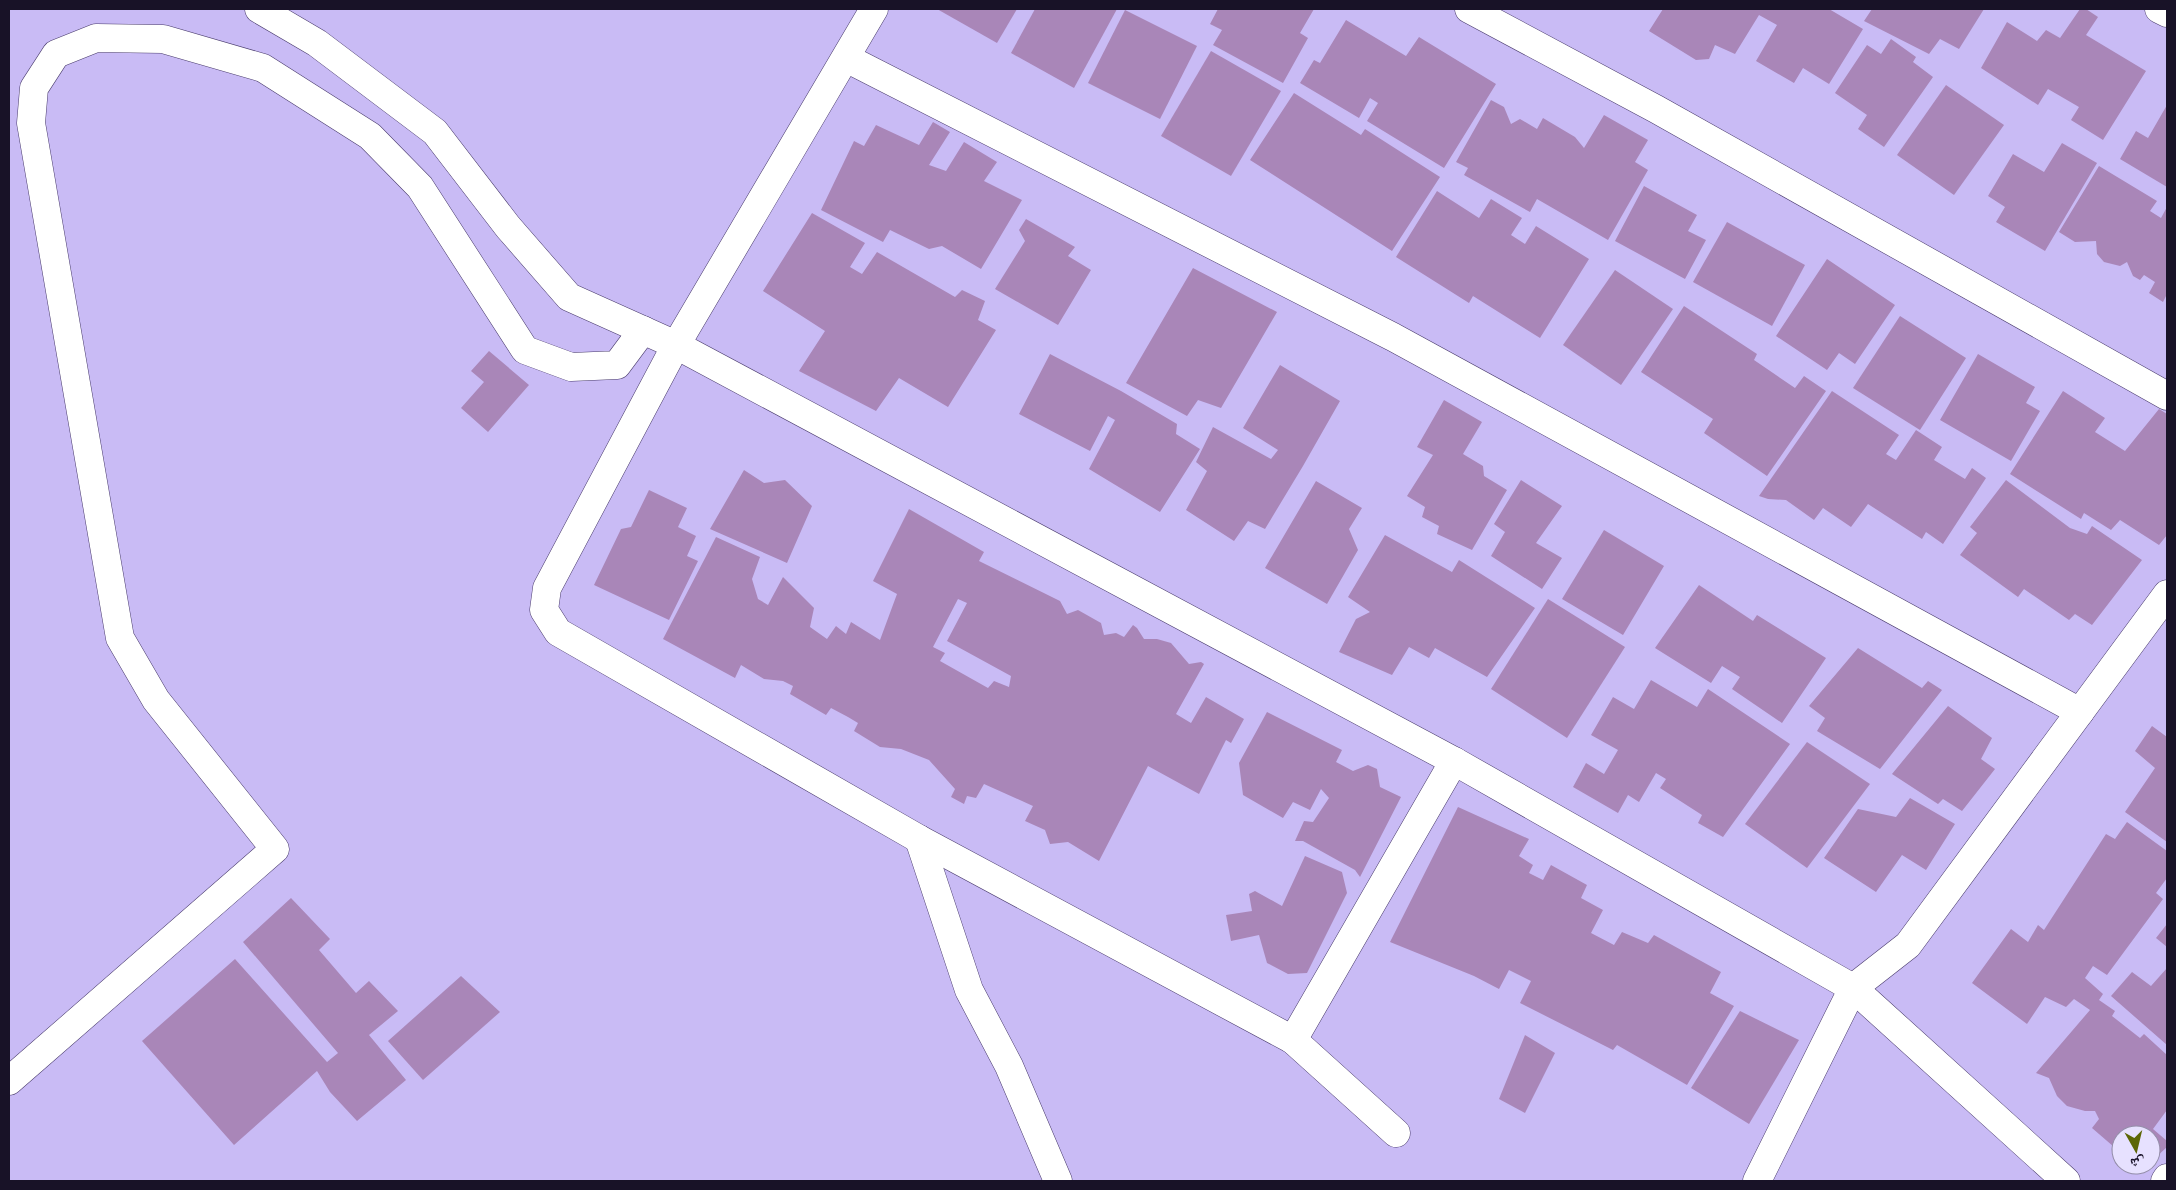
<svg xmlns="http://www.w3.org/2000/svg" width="2176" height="1190" font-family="Mulish,'Noto Naskh Arabic',sans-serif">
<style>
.building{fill:#a986b8;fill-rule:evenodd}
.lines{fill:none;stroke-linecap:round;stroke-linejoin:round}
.minor-casing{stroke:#493b6c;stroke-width:29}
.minor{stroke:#fff;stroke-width:28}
</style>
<rect width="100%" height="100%" fill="#c9bbf5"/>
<g class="building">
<path d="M937,9h80l-20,34z"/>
<path d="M1035,9h82l-43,79 -63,-35z"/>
<path d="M1218,9h96l-14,24 8,5 -25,45 -70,-38 9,-15 -12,-6z"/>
<path d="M1663,9h166l34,20 -34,55 -26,-16 -9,15 -38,-22 21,-36 -18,-10 -24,39 -20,-9 -6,14 -13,1 -47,-29z"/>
<path d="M1872,9h112l-25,40 -19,-10 -11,15 -65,-33z"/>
<path d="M2080,9h6l12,8 -12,18 60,36 -43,69 -32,-20 8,-13 -31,-18 -10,16 -57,-37 26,-46 30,19 9,-11 14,8z"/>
<path d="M1125,10l72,36 -37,73 -72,-36z"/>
<path d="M1346,20l60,36 13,-19 77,47 -52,84 -77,-47 11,-18 -8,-5 -11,20 -59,-35 14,-23 6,3z"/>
<path d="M1891,39l25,18 -3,5 20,15 -49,70 -26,-18 9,-14 -32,-22 32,-48 14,9z"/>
<path d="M1211,51l70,40 -50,85 -70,-40z"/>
<path d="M1946,85l58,40 -50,70 -57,-40z"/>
<path d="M1294,93l67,42 4,-6 75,48 -48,74 -142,-91z"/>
<path d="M1491,100l13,7 7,17 9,-5 17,10 6,-11 32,19 9,11 20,-33 44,25 -13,22 13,8 -40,70 -71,-41 -7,13 -66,-37 4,-7 -12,-6z"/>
<path d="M2167,105v82l-47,-28 16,-28 12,7z"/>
<path d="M933,122l17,10 -21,33 17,6 18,-29 33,20 -13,19 38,19 -41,69 -39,-23 -13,3 -39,-19 -7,12 -62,-32 33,-69 10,5 12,-21 43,20z"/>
<path d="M2062,143l35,20 -52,88 -49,-29 9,-15 -17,-11 25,-42 31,18z"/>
<path d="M2099,166l58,35 -7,10 11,7 6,-11v87l-4,8 -14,-9 6,-11 -11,-7 -4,5 -7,-4 -6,-14 -7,4 -16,-4 -7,-8 -1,-13 -21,1 -16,-10z"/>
<path d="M1644,186l53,29 -9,16 18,9 -21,39 -70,-38z"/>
<path d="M1437,191l42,27 12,-19 31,19 -11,17 14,9 11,-18 53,33 -49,79 -67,-42 -4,7 -73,-46z"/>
<path d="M812,213l53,30 -15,24 12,7 15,-22 78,45 7,-7 23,11 -7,19 18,10 -48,77 -49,-29 -23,33 -77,-40 26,-40 -62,-40z"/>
<path d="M1026,219l49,28 -7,9 23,14 -33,55 -63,-36 30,-48 -6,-11z"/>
<path d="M1727,222l78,43 -33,61 -79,-44z"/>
<path d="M1827,259l68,46 -40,59 -16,-11 -12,17 -51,-34z"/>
<path d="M1193,268l84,44 -56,96 -23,-8 -11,16 -61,-33z"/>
<path d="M1615,270l58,39 -52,76 -58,-40z"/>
<path d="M1684,306l73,48 -3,6 41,28 9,-12 22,15 -59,85 -63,-43 9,-14 -72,-47z"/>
<path d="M1900,316l66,42 -46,72 -67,-42z"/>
<path d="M489,351l40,34 -41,47 -27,-24 23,-26 -13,-11z"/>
<path d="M1050,354l71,37 56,33 -1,10 24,15 -40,63 -71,-43 26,-49 -7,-4 -18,35 -71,-37z"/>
<path d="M1978,354l57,33 -9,16 14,8 -29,50 -71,-41z"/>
<path d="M1280,365l60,36 -37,65 -38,63 -17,-8 -14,20 -48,-31 21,-39 -11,-9 17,-35 58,32 7,-9 -35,-22z"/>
<path d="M1832,391l67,44 -13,19 10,6 20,-30 26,17 -8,13 31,19 7,-11 14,10 -43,66 -17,-12 -4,7 -54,-35 -17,23 -28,-19 -9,12 -28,-20 -18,-1 -9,-3z"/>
<path d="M2063,391l42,27 -10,14 30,19 34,-42 8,5v121l-8,10 -39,-25 -9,10 -27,-17 -3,6 -71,-45z"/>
<path d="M1444,400l38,22 -19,32 20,12 1,10 23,14 -35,60 -35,-16 2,-8 -17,-9 3,-10 -18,-11 26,-41 -16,-8z"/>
<path d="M744,470l20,13 21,-3 27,26 -25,57 -77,-34z"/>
<path d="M1521,480l41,26 -26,37 26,15 -20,31 -51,-33 14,-24 -11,-8z"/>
<path d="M2006,480l64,48 17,6 5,-8 50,34 -50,65 -17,-11 -6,6 -45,-31 -6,8 -58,-42 17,-22 -7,-6z"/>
<path d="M1316,481l46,27 -13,21 9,21 -31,54 -62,-36z"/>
<path d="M649,490l38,18 -9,19 18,9 -9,20 11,5 -29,59 -75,-35 27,-56 10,-2z"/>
<path d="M909,509l75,43 -5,9 81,40 7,13 11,-4 23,13 3,12 12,-2 8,4 9,-12 4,3 7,11h13l14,4 18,21 12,-2 3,2 -28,50 15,9 15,-26 38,22 -13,24 -5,-3 -27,54 -51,-28 -49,95 -31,-19 -18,2 -5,-14 -20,-9 8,-15 -49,-22 -8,14 -9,-2 -3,8 -13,-7 4,-8 -26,-29 -28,-11 -21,-2 -26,-16 4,-8 -10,-6 -17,-9 -5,7 -36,-21 3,-8 -10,-5 -19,-2 -23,-14 -6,13 -72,-39 53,-102 44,20 -8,22 6,20 10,6 15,-28 31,31 -4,19 17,12 9,-13 10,8 5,-12 29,18 17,-46 -24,-13zM958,599l9,4 -20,38 64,35 -2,11 -15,-6 -6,7 -48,-27 5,-8 -12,-6z"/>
<path d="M1604,530l60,36 -41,69 -61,-36z"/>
<path d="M1385,535l67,37 7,-12 76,48 -48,69 -52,-29 -6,10 -20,-11 -17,28 -53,-23 17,-33 14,-7 -22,-15z"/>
<path d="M1699,585l54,36 4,-6 69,43 -44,65 -50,-34 8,-12 -18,-11 -11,17 -56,-35z"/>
<path d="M1548,599l77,48 -58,91 -76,-49z"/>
<path d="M1858,648l64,40 6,-7 14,9 -62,79 -63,-38 8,-13 -16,-12z"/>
<path d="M1651,680l46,27 11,-18 82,55 -67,93 -25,-14 4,-8 -42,-27 6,-9 -10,-6 -17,29 -11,-7 -10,18 -45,-26 13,-24 18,11 14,-24 -27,-15 22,-38 21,12z"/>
<path d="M1948,706l44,32 -11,21 14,10 -33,42 -19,-12 -5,5 -46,-30z"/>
<path d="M1267,712l75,38 -6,12 17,9 15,-6 9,4 3,18 21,10 -41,80 -5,-7 -52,-29h-8l9,-20 9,1 16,-24 -8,-9 -11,21 -17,-8 -10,16 -40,-23 -4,-32z"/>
<path d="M2152,726l15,11v105l-42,-30 30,-44 -20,-17z"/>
<path d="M1807,742l63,42 -63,84 -62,-44z"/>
<path d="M1910,798l45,26 -29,46 -24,-15 -26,37 -52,-34 34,-49 38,8z"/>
<path d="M1458,807l71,32 -10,17 14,9 -4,8 14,7 8,-15 36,20 -6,13 22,12 -12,23 23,12 8,-13 26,11 6,-8 67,37 -11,21 24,13 -47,79 -70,-40 -4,5 -93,-47 11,-22 -22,-11 -10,19 -25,-13 -84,-34z"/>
<path d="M2127,822l40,29v27l-11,15 7,6 -56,76 -14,-9 -8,12 18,16 -4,6 16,11 -3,5 28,22 4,-4 23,21v55l-14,19 14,12v6l-13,12h-3v-24h-30v18l-29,-25 7,-9 -4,-8h-10l-18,-5 -10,-10 -8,-18 -13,-5 54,-63 -16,-11 -8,8 -21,-10 -18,27 -55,-41 39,-54 17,13 10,-17 6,5 62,-96 9,5z"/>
<path d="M1305,856l37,16 5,21 -40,80 -19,1 -21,-11 -8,-28 -28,6 -5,-26 26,-4 -3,-17 6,-3 27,15z"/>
<path d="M291,898l39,41 -11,11 37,43 13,-12 29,30 -29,24 37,45 -49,41 -27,-29 -13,-21 -83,74 -92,-104 93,-82 92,103 11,-9 -95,-111z"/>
<path d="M2167,924v23l-11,-9z"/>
<path d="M2167,968v77l-56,-49 21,-24 19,14z"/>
<path d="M461,976l39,36 -77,68 -35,-39z"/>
<path d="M1740,1011l59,29 -50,84 -58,-36z"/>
<path d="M1525,1035l30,18 -30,60 -26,-14z"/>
</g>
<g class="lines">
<g class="minor-casing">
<g id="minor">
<path d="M259,9l58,34 118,89 73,95 61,70 107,48 778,416 399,227 213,193"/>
<path d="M874,9l-198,336 -129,243 -3,22 14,22 361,207 374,201 103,93"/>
<path d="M1469,9l187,100 511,287"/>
<path d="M2159,9l8,4"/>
<path d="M846,58l547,279 687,375"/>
<path d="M919,839l50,151 40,76 49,115"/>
<path d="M1293,1040l161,-279"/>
<path d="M9,1081l266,-232 -119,-149 -36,-62 -89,-515 3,-35 22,-34 40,-16 67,1 100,29 107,68 50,51 105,163 46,17 46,-2 26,-35"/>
<path d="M1757,1181l96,-193 55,-43 259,-351"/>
<path d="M2165,1181l2,-3"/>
</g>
</g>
<use href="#minor" class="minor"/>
</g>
<rect width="2176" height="1190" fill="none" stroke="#181227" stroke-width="20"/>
<g transform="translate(2136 1150) rotate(172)"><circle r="24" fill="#e7e1ff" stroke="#948ea9"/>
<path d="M0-4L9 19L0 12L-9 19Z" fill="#5d6606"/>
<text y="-8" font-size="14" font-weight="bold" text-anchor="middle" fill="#181227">ش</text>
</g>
</svg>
